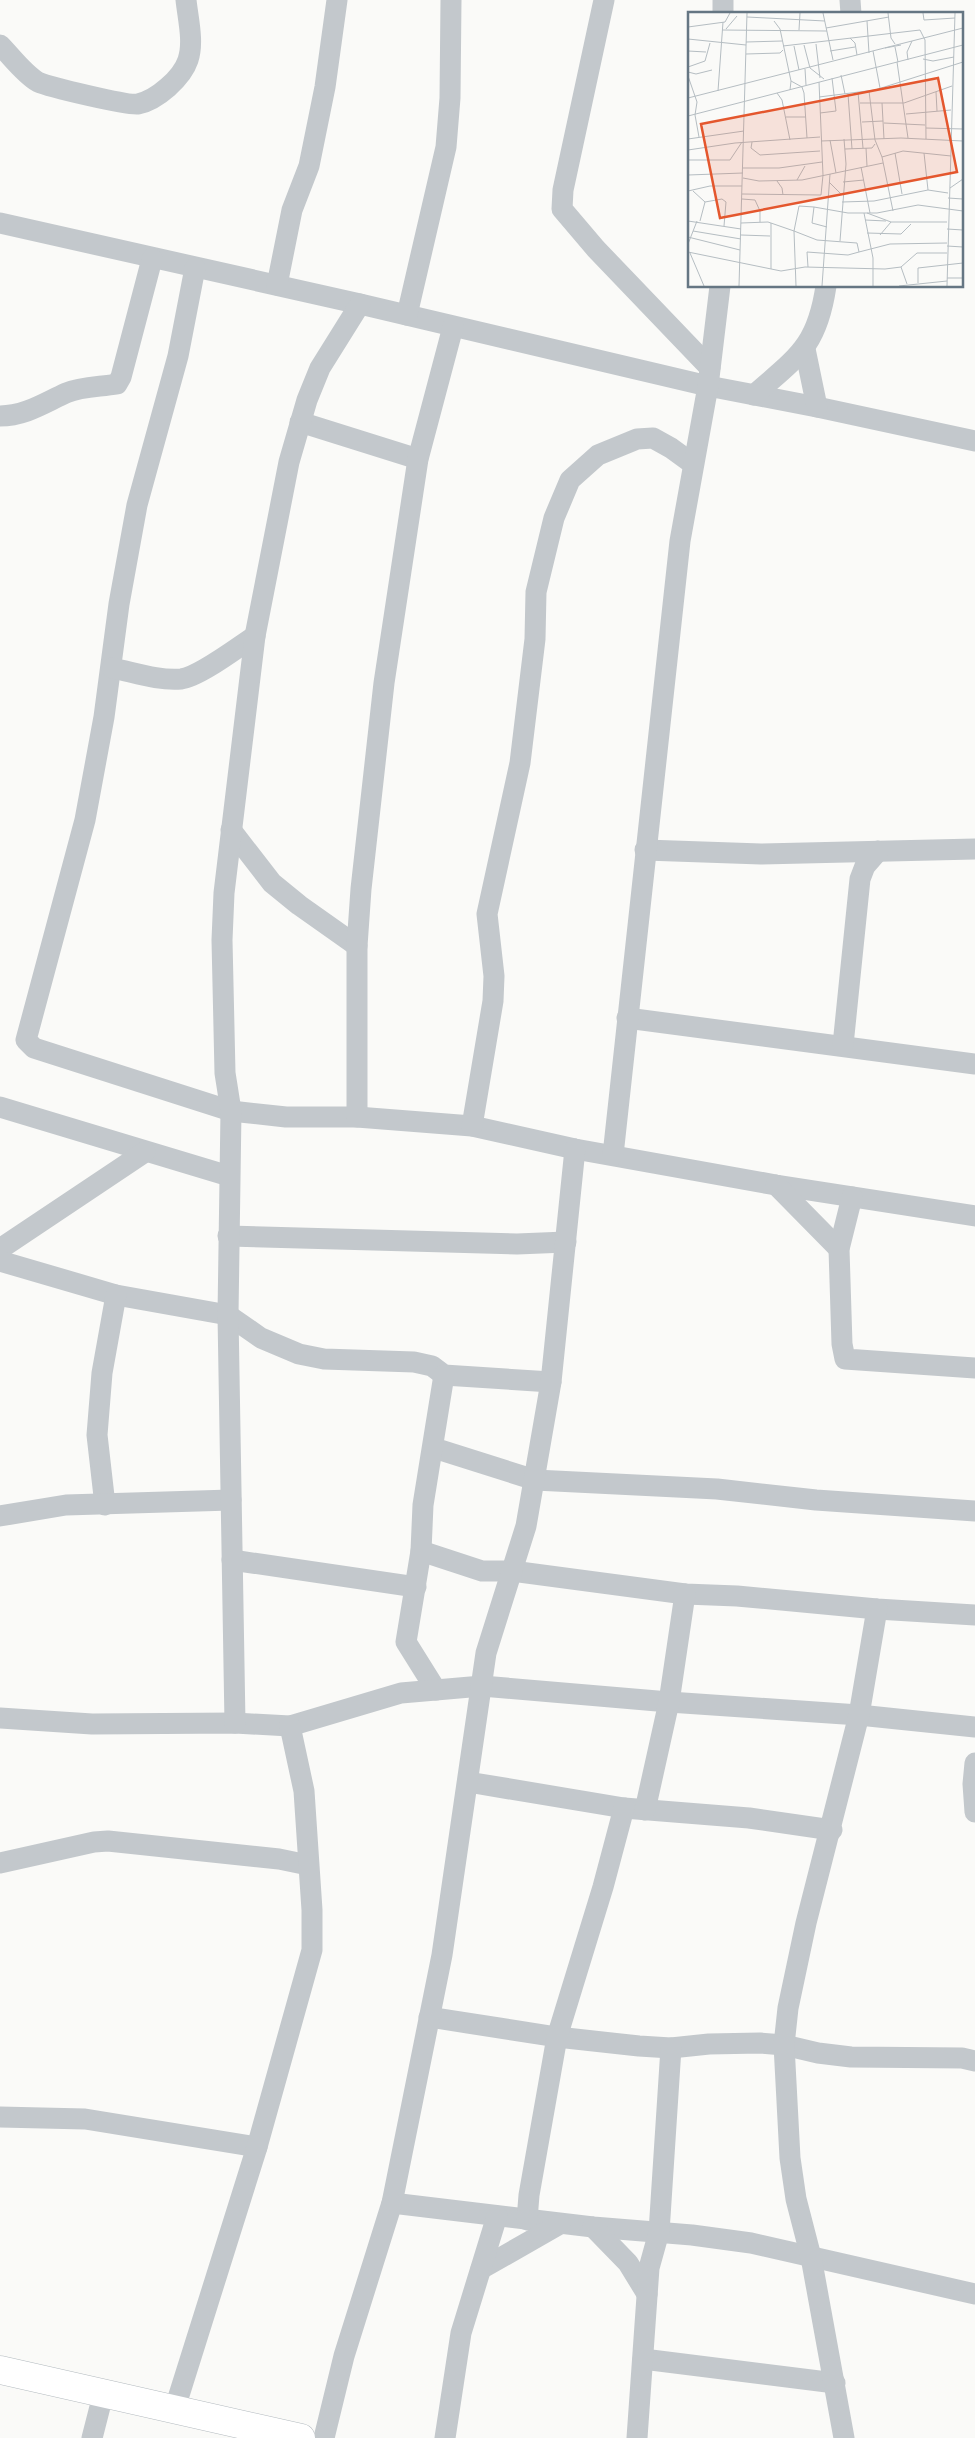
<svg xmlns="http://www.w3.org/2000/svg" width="975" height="2438" font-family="'Space Grotesk',sans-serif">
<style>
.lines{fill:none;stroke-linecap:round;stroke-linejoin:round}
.secondary-casing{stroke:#b3babf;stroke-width:29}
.street{stroke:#c3c8cc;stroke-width:21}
.secondary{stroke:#fff;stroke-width:28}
.inset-road{fill:none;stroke:#b5bdc2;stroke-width:1}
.view{fill:#e4572e;fill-opacity:0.15;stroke:#e4572e;stroke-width:2.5}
.inset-edge{fill:none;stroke:#657683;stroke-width:2.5}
</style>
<rect width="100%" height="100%" fill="#fafaf8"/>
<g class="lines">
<g class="secondary-casing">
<path id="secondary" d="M0,2370l301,68"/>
</g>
<g class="street">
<path d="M604,0l-41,190 -1,19 34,40 114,119"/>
<path d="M723,0v14"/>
<path d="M850,0l1,14"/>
<path d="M0,45c11,11 24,29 38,37 11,5 91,24 100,22 19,-4 44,-26 50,-44 6,-18 0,-41 -2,-60"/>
<path d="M0,223l360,81 348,82 109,21 158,34"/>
<path d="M195,268l-17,88 -41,149 -18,99 -15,113 -19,103 -59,220 8,8 197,63 55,6h71l115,9 103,23 201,36 199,31"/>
<path d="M277,285l15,-75 17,-44 16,-79 12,-87"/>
<path d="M407,315l39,-168 4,-49 1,-98"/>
<path d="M805,349l12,58"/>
<path d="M754,395c43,-38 63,-48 72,-109"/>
<path d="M0,416c25,0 44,-13 66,-23 16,-7 34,-6 51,-9l4,-7 31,-118"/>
<path d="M300,422l118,37"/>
<path d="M112,668c21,4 46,13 69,11 18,-2 57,-32 74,-43"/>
<path d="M231,830l41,53 27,22 58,41"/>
<path d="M645,850l116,4 214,-5"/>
<path d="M627,1018l348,46"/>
<path d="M843,1045l17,-166 5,-13 13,-15"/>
<path d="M0,1107l229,69"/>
<path d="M357,1117v-171l4,-57 23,-206 34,-224 35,-132"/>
<path d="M472,1126l21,-125 1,-25 -7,-62 33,-151 15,-124 1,-47 18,-74 16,-38 28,-25 39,-16 16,-1 18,10 22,16"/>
<path d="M613,1155l67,-614 28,-155 12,-100"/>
<path d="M776,1185l63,64"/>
<path d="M852,1197l-13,52 3,95 3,15 130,9"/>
<path d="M228,1236l289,8 49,-2"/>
<path d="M0,1249l145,-97"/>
<path d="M0,1261l116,34 112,20 33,23 38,16 25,5 90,3 18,4 12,9 107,7"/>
<path d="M434,1448l101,32 182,9 99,11 159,11"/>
<path d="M105,1505l-8,-70 5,-62 14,-78"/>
<path d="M0,1516l66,-11 165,-5"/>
<path d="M421,1551l61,20h30l173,23 52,2 140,13 98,6"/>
<path d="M232,1560l184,27"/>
<path d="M436,1690l-30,-48 15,-91 2,-46 21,-130"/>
<path d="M0,1718l92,6 143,-1 55,3 111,-33 81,-7 187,16 190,13 116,12"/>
<path d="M235,1723l-7,-408 3,-204 -6,-38 -3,-133 2,-47 31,-257 34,-174 18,-62 13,-32 40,-64"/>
<path d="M975,1763l-2,21 2,28"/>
<path d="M468,1782l156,26 125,10 83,12"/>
<path d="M645,1810l24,-108 16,-108"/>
<path d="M0,1863l94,-21 14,-1 171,18 29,6"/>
<path d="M429,2017l128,20 82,9 32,2 38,-4 51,-1 24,2 34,8 33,4 111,1 13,3"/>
<path d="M0,2117l85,2 172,28"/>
<path d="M392,2203l201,24 99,8 59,8 224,51"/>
<path d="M527,2220l2,-25 28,-158 46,-150 21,-79"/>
<path d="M593,2227l35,36 19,31"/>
<path d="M481,2269l79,-45"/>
<path d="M643,2359l192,24"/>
<path d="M174,2411l83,-264 55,-197v-40l-8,-119 -14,-65"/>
<path d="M92,2438l11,-43"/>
<path d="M324,2438l20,-82 48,-153 50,-248 44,-302 40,-127 25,-144 24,-233"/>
<path d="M445,2438l16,-105 36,-117"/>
<path d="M637,2438l12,-170 10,-36 12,-184"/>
<path d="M844,2438l-33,-181 -15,-58 -6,-41 -6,-113 4,-37 18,-85 53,-208 18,-106"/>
</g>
<use href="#secondary" class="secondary"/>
</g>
<g transform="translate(688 12)">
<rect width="275" height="275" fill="#fafaf8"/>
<path class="inset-road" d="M135,1l10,47M200,1l3,25 4,6M235,1l1,7 31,-2M59,5l78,4M86,9l6,8 11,52 -1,9M179,9l2,32M0,15l37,-5 5,-9M138,16l63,-11M38,17l11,-13M34,18l105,1M111,18l1,-17M162,26l5,5 2,12M0,27l58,6M58,30l36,-1M128,32l4,34M116,33l6,23 14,11M95,34l137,-16 5,10 1,99M106,34l5,24M207,35l3,15M197,36l16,-3M0,39l18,1M142,39l25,-4M185,39l7,37M58,42l34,-1 3,-3M235,47l10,2 21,-4M220,48l-1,-8 5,-11M209,50l11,76M0,55l17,-6 5,-18M117,57l1,16M0,60l8,2 16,-4M153,63l4,19M0,64l9,26 -2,13 4,22M103,69l11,6 2,6 3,45M30,79l5,-69M181,79l6,49 7,17 11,54M170,80l5,56M248,80l1,19M89,81l5,7 8,40M160,82l4,55M131,85l56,-7 88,-28M0,86l275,-70M172,91h44l48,-17M194,91l2,36M132,101l16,-2 -4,-33M218,102l45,-4M0,104l275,-71M98,105h20M174,110l21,-1M196,111l41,2M238,116l37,1M0,127l56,-8M142,128l6,33M133,129l80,-3 62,3M64,130l-1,6 9,7 60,-4M178,136l1,18M157,137l27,-1 3,-4M0,138l47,-7 85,-6M207,141l7,41M236,141l4,37M194,145l21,-6 48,5M0,148h42l12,-18M173,155l9,46M55,156h36l43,-6M0,163l55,-2M55,166l16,3 43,-1 81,-17M109,168l8,-14M89,169l5,7 1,7M141,170l13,13M155,170l21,-2M262,176l13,-9M0,179l22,-5h32M5,179l12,11 17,-3 4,3 -2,24M54,182l79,1 2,-20 -4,-93M260,186l15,1M54,187l13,1 5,11v11M154,190l32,-1 54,-11 20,3M176,201l9,45v28M179,201l24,9h56M177,208l21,1M0,209l53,8M12,209l5,-19M53,211l27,-1 26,9 5,-25 15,1M83,211v46M139,215l-15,-4 2,-16 34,6h29l41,-8 45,6M259,217l16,1M5,219l48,8M179,221l34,1 10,-10M53,223l29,1M192,223l11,-13M0,225l52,13M152,229l6,-77 -2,-25M0,232l9,-23M259,234l16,1M0,240l93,19 24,-4 80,2 16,-2 16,-14h30M2,241l14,33M120,255l-1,-15 41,3 11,-3M213,255l6,17M259,266h16M230,271v-15l45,-5M51,274l8,-273M108,274l-2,-55 23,9 40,3 2,9 31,-8 57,-1M134,274l8,-112M211,274l48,-5M259,274l8,-273"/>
<path class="view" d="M250,66l19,94 -237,46 -19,-94z"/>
<rect width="275" height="275" class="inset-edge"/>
</g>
</svg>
